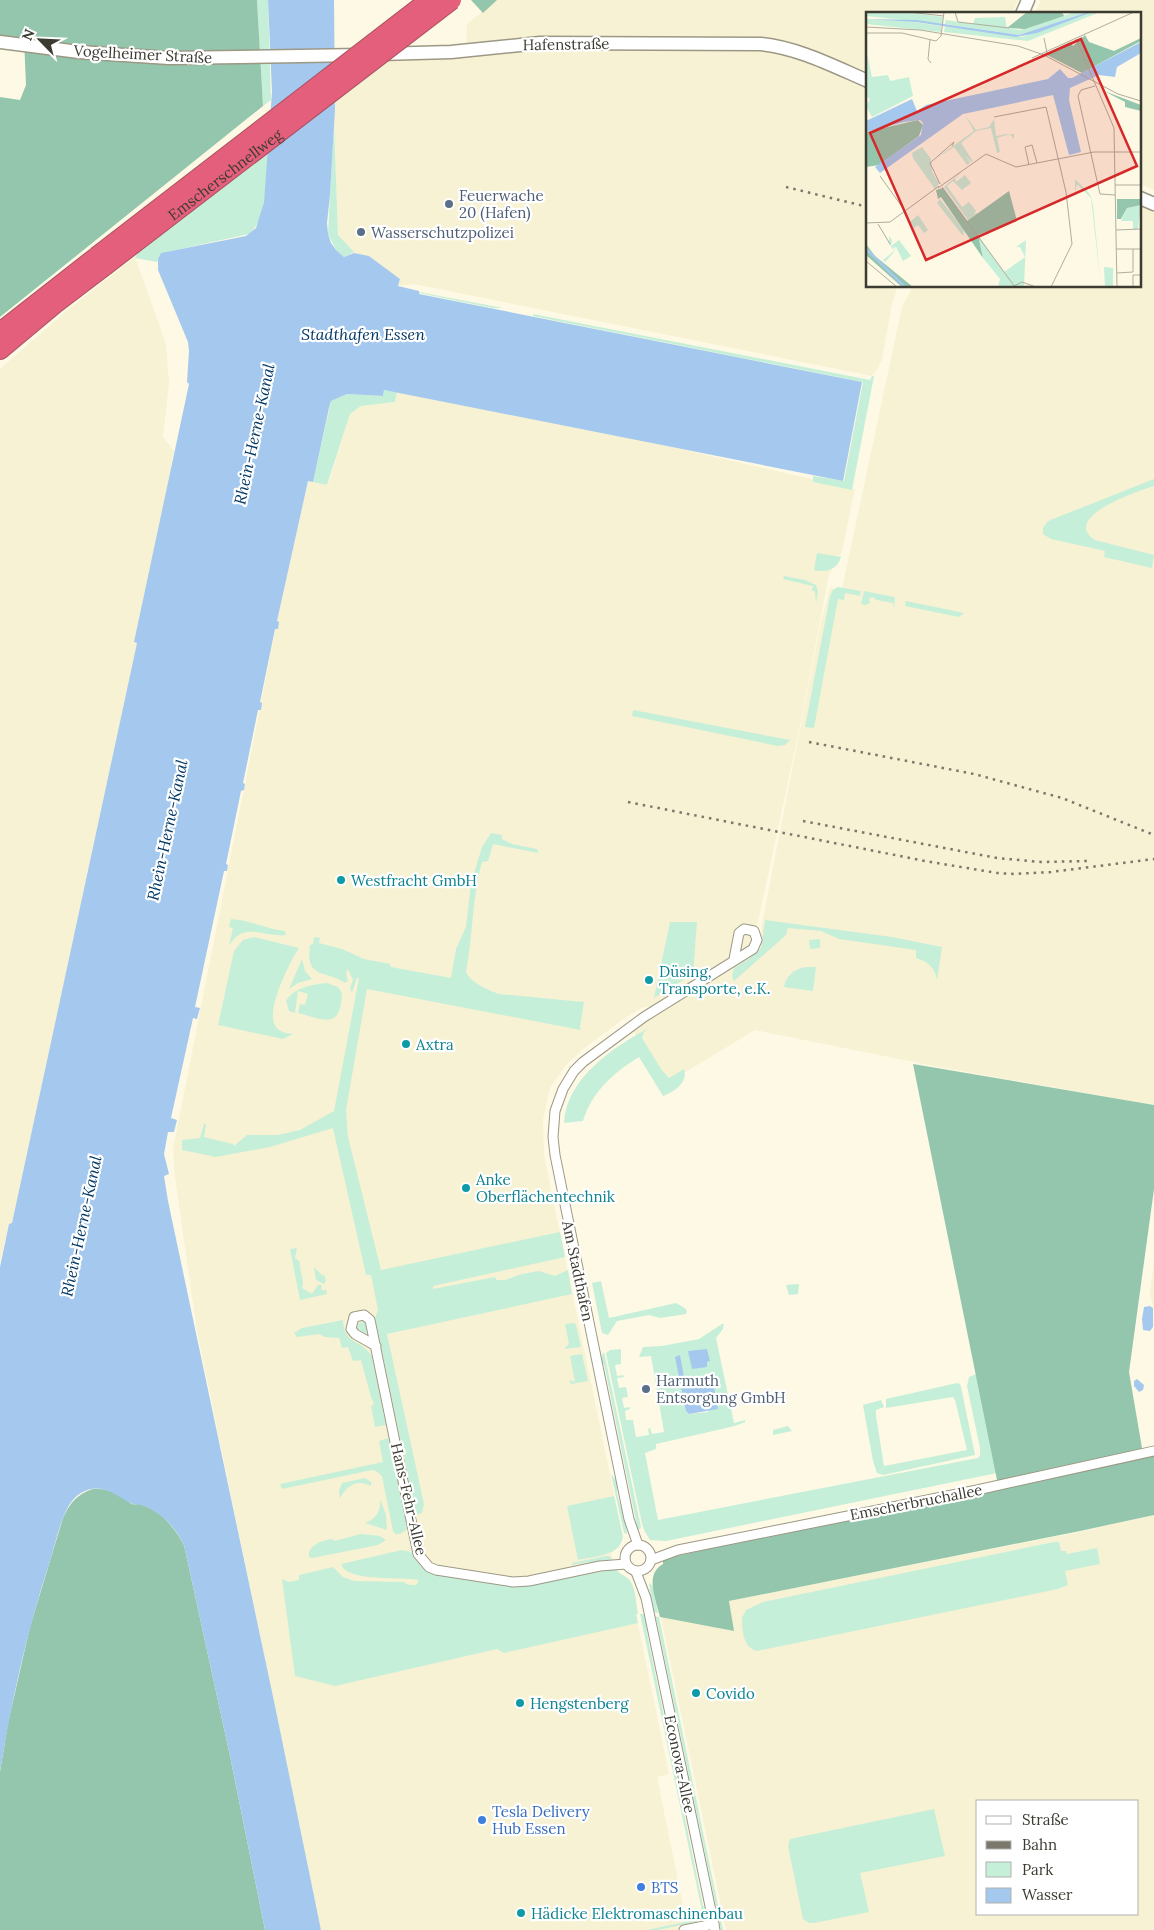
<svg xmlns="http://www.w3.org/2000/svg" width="1154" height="1930" font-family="Lora,serif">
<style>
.built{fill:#f7f2d4;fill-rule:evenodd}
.green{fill:#c6efd9;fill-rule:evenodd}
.forest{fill:#93c6ac}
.water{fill:#a5c9ee}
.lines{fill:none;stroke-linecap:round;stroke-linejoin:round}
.street-casing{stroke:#9c9884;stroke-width:11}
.secondary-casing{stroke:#9c9884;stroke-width:15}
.highway-casing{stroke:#a95261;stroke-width:20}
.street{stroke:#fff;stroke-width:9}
.secondary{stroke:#fff;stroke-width:12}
.highway{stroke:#e45f7b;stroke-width:18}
.rail{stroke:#7a786b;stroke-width:2.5;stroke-dasharray:2.5 5;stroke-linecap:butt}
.highway-bridge-casing{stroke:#a95261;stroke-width:20;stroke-linecap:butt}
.highway-bridge{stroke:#e45f7b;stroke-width:18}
.service-dot{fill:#5c6f8a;stroke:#fff;stroke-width:2}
.culture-dot{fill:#0f9aa8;stroke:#fff;stroke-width:2}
.shop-dot{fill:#3f7fe0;stroke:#fff;stroke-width:2}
.labels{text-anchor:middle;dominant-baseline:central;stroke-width:4.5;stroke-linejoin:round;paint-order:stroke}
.street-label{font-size:15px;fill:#3c3b32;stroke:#fff}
.service-label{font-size:15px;fill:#4e5e75;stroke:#fff;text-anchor:start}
.culture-label{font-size:15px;fill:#0d838f;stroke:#fff;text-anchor:start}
.shop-label{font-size:15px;fill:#366cbe;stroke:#fff;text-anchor:start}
.water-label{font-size:16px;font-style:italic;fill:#003765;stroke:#fff}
.inset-river{fill:none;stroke:#a5c9ee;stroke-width:2.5}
.inset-road{fill:none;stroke:#b0ad9d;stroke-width:1}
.view{fill:#d62828;fill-opacity:0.15;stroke:#d62828;stroke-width:2.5}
.inset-edge{fill:none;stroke:#3c3b32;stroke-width:2.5}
</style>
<rect width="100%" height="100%" fill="#fdf9e4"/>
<g class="built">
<path d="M497,0h521l-6,14h-144v272h30l-6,17 -10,57 -6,11 -4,5 -458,-92 -16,2 2,-7 -31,-23 -15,-3 -16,-18 -4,-113 1,-64 131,-11 1,-23z"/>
<path d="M1041,0h113v190l-14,-6v-170h-105z"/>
<path d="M1140,203l14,6v896l-215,-38 -184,-37 -86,52 -38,-54 97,-61 7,-1 25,-20 2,-22 59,-302 9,-34 12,1 60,-282 11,-21h227z"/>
<path d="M135,257l31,87 3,39 -6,54 11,14 -37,192 -125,580 -3,1 -9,38v-893l70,-61z"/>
<path d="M397,392l235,46 223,51 -13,62 -13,23 -27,142 -44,206 -5,10 1,12 -99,63h-12l-21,13 -40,30 -17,16 -15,22 -7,32 1,36 79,381 -4,10 -8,6 6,19 10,6 5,7 6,29h-2l33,160 -12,3 28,139 15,-2 3,16h-382l-124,-599 -22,-154 -2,-28 104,-528 31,-140 20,4 22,-71 11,-8 34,-4z"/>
<path d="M1154,1261v51l-4,-19z"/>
<path d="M1154,1515v415h-428l-65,-313 72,14 -4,-30 350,-69zM978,1801h160v113h-160z"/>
</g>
<g class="green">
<path d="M257,0h11l3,100 -8,6z"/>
<path d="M334,122l4,113 16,17 -10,5 -8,-7 -8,-16z"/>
<path d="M268,153c-2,22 0,66 -19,81l-87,19 -5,9 -22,-4 5,-10z"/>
<path d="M419,292l84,16h-10l-74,-15z"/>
<path d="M533,314l337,66 2,-4h2l-22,114 -39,-8v-6l31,5 19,-99 -330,-66z"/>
<path d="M384,390l13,2 -2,10 -34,4 -11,8 -23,71 -14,-3 18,-81 16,-7 36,2z"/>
<path d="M1154,479v7c-16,5 -94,31 -59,54l59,15 -2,13 -48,-11 1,-6 -54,-12 -8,-5v-6l5,-7z"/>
<path d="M817,553l24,4c-4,13 -15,16 -27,13z"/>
<path d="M784,576l21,4 11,5 2,6 -2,13 -1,-13h-3l1,-5 -30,-7z"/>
<path d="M838,587l23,4 -1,5 -15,-3 -1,7 -6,-1 -24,129 -9,-1 25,-131 3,-6z"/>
<path d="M864,591l31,6 -1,12 -1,-6 -16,-3 -5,-3 -3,2 1,4 -5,2 -4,-1z"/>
<path d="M906,601l58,12 -5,4 -54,-11z"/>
<path d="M633,710l157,30 -5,5 -7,1 -146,-30z"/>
<path d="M491,833l11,2v4l10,5 25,5 1,4 -45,-9 -5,17 -6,1c-10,35 -9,73 -16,110 5,11 22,18 33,22l85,8 -4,25 1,3 -214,-41 -21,121 2,27 33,133 179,-38 5,25 -132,29v3l62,-12 2,3h8l17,-6 17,-3 16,5 13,-6 4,24 -185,40 37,170 -2,9 -6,2 -41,-197 3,-8 -7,-35h-5l-33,-147 -63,19 -54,10 -34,-7v-10l18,-2 4,-14h2l-2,13 29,7 1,2 13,-11h31l22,-5 34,-19 25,-133h-2l-5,15 -2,-5 3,-8 -5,-11 -2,4 2,8 -3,2c-19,-13 -40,-3 -35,-38l3,-1 1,-7 6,1 -1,5 23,6 22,10 26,5 1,3 60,11 5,-29 10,-22 5,-44 11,-36z"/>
<path d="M231,919c19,1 35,10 54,12l1,4c-24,3 -42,-15 -57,11l4,-18 -4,-1z"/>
<path d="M765,920l127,17 50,10 -5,33c-2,-13 -9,-18 -21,-22v-8l-77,-11 -18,-8 -33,-3 -2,7 -52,46 -2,-5 2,-8 15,-9 12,-11z"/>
<path d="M670,922h27l-4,52 -39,24z"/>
<path d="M254,937l45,11c-10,15 -31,58 -25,75 3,9 11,10 19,11l-10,5 -65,-14 16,-74 9,-11z"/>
<path d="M820,939v9l-10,1 -1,-9z"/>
<path d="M302,959l3,12 7,8 -14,4 -9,6z"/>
<path d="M805,967h11l-3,24 -29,-4c2,-11 10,-18 21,-20z"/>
<path d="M327,983l11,4 4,6c-2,37 -16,27 -44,20l2,-9 5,1 3,-11 -10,-3 -3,22 -6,-2 -3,-10c7,-13 28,-17 41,-18z"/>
<path d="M649,1028l-5,4 -2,6 19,31 8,9 15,-9c4,13 -8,22 -21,27l-24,-39c-26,16 -47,35 -56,64l-19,2c2,-44 49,-76 85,-95z"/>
<path d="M297,1248l-2,10 5,4c-1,10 5,17 2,26l10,6 6,-9h4l-1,4 3,2 2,-2 1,5 -27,6 -10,-51z"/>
<path d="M314,1267l9,9 1,-2 2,7 -2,3 -8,-4z"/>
<path d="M601,1281l8,37 67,-15 10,6 1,3 -1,2 -26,4 -11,-3 -32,6 -9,14 -6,-2 -10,-50z"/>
<path d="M799,1284l-1,10 -9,1 -3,-10z"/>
<path d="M343,1320c1,26 20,19 29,37l14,68 -11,2 -4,-21 3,-2 -3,-7 -10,-37 -8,1 -5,-14 -6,1 -3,-10 -15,-1 -4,-3 -23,3 -3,-4 8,-5z"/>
<path d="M364,1322l3,2 1,6 -2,4 -9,-6 2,-5z"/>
<path d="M574,1323l2,2 5,22 -17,2 5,-5 -4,-20z"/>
<path d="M722,1324h2l-1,5 -7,9 18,85 11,-3v2l-10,4 -79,18v5l-11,4 13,67 320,-62 2,-2v-8l-13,-62 2,-9 7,-3 21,99 -331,68 -16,-1 -5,-8 -3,-8 -36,-171 4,-3 11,-1v15l-6,1 2,11 6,-1 1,2 -7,1 2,10 7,-1 2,10 -6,1 2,10 6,-1v2l-5,2 1,9h7l3,17 13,-2 -1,-6 2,-1 2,6 12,-2 -13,-76 -12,1 4,-10 19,-1 37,-7zM680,1355l3,21 6,3 19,-3v36l-19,2 -3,-3z"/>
<path d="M604,1352l37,175 -3,4 -34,-167h-2v-9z"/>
<path d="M582,1354l6,27 -17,3 -2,-4 6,2 -5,-26z"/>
<path d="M957,1383l3,1 1,3 14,68 -92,20 -6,-2 -4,-12 -10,-56 18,-5 3,7 -8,3v6l8,50 83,-16 -12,-50 -2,-3 -67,11v-9z"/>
<path d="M788,1426l4,5 -19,4v-5z"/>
<path d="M388,1438l20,86 -1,5c-4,3 -7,6 -12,5l-2,-3 -11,-55 -6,-5 -4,-1 -90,19 -2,-5 103,-22 -4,-21z"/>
<path d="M611,1474l7,9c-4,11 4,24 7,35 1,5 1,11 2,16l-3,-1z"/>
<path d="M365,1478l6,4v4c-13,-7 -25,-1 -31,13l-1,-8 3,-8z"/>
<path d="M614,1496l9,41c-4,20 -29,19 -45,23l-11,-54z"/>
<path d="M380,1499l6,16 1,15 -22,-7c11,-4 16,-12 15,-24z"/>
<path d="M361,1534l19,2 6,4 -8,5 -66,13 -3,-1c-2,-12 14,-17 24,-18l1,2z"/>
<path d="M1054,1542h5l2,9h5l1,3 30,-6 3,16 -35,7 3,14 -10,4 -301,62c-14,-3 -15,-21 -15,-33l4,-8 17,-8z"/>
<path d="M402,1550l9,2 16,18 14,6 77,11 98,-18c3,6 11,6 15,13 5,8 5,22 7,32h-2l2,9 -134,30 -7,-4 -162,37 -40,-10 -13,-97 7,3 10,-2v-5l34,-8 10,10 11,4 49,1 7,3h6l3,-5c-17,-3 -73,2 -78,-16z"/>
<path d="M606,1556h3l3,3 -18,5 -5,-2 -17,3v-2z"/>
<path d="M649,1583l3,2 6,28 -5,-1z"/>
<path d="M640,1614h5l3,24 55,268 3,2 -1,9 -3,-6z"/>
<path d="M654,1616l5,1 64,313h-2l-64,-308z"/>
<path d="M934,1809l11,47 -85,17 9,39 -55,11h-5l-6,-4 -15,-73 2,-7z"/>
<path d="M695,1920l5,3 -5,2 -1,-3 -36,8h-11z"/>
</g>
<g class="forest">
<path d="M0,0h257l6,106 -263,211v-220l20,3 6,-15 -2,-47 -24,-2z"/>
<path d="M471,0h26l-14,13z"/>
<path d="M913,1064l241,41v84l-25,183 14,82 11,1v60l-74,16 -351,70 5,30 -74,-14c-4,-18 -16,-42 3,-53v-5l335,-74z"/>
<path d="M93,1489c12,-1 22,3 32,10 3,2 4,4 7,5 2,1 5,0 7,0 22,6 35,23 45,41l46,211 35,174h-265v-158l8,-49 22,-96 33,-109c7,-15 14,-24 30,-29z"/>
</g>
<g class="water">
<path d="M268,0h66l1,109 -5,86 -3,28 1,11 3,9 5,7 8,7 10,-4 15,3 31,23 -2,7 21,5v3l443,88 -19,99 -459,-91 -1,6 -36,-2 -16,7 -2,7 -16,74 -5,-1 -31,140 2,1 -1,7h-3l-15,73 2,1 -1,7h-3l-15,73 2,1 -1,6 -3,1 -15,73 2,1 -1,6h-3l-29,136 5,1 -3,11 -4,-1 -22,100 6,2 -3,12h-6l-4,22 5,20 -5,2 4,25 107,505 46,224h-56l-35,-174 -46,-211c-9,-18 -20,-30 -39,-39 -5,-2 -11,-1 -15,-3 -16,-9 -30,-21 -49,-10 -5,3 -10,8 -13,14 -9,17 -13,39 -19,57 -22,68 -38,138 -49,208v-505l9,-43 3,-1 125,-580 -3,-1 55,-258 -2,-2 2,-31 -1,-9 -30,-72v-11l3,-6 85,-17 10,-8 8,-26 8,-110z"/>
<path d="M1150,1306l3,2v19l-3,4 -7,-1 -1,-11 2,-12z"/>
<path d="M707,1349l3,12 -3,1v5l-15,2 -4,-18z"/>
<path d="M680,1355l4,22 5,2 23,-2 6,32 -29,5 -3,-3 -11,-54z"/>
<path d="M1137,1379l7,6 -1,5 -4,2 -5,-6v-5z"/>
</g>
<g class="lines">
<g class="street-casing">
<g id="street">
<path d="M376,1346l-21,-12 -4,-5 3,-12 10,-2 6,5 48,234 11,13 7,3 77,12 16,-1 71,-15 26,-2"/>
<circle cx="638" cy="1558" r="13"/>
<path d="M638,1545l-9,-26 -74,-364 -2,-18 2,-26 8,-22 11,-18 9,-9 61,-45 109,-68 4,-9 -3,-9 -10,-2 -5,4 -5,26"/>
<path d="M651,1560l27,-10 299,-60 177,-39"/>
<path d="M636,1572l10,26 69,332"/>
<path d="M684,1930l30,-6"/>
</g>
</g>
<g class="secondary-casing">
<g id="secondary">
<path d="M1022,14l6,-14"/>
<path d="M0,42l79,10 90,6 191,-3"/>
<path d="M380,54l71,-2 89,-9 221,1c38,4 72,22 107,37"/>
<path d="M1140,198l14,6"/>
</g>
</g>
<g class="highway-casing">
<g id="highway">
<path d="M0,332l97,-76"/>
<path d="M0,350l55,-46 50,-38"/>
</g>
</g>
<use href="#street" class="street"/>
<use href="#secondary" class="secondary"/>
<use href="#highway" class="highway"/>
<g class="rail">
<path d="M786,187l82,20"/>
<path d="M809,742l165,32 88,24 92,37"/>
<path d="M628,802l297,59 72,12 17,1 37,-2 103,-13"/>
<path d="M803,821l194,37 44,4 49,-1"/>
</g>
<g class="highway-bridge-casing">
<g id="highway-bridge">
<path d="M97,256l332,-256"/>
<path id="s1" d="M105,266l347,-266"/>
</g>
</g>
<use href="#highway-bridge" class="highway-bridge"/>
</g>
<g class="service-dot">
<circle cx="449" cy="204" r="5"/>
<circle cx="361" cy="232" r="5"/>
<circle cx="646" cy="1389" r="5"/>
</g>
<g class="culture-dot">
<circle cx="341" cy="880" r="5"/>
<circle cx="649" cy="980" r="5"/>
<circle cx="406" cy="1044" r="5"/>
<circle cx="466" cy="1188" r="5"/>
<circle cx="696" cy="1693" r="5"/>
<circle cx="520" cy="1703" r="5"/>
<circle cx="521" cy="1913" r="5"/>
</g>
<g class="shop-dot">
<circle cx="482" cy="1820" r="5"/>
<circle cx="641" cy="1887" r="5"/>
</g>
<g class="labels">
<g class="street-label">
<text transform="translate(566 44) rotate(-1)">Hafenstraße</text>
<text transform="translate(143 54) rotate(3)">Vogelheimer Straße</text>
<text stroke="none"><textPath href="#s1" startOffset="151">Emscherschnellweg</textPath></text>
<text transform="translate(578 1271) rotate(78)">Am Stadthafen</text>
<text transform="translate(409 1499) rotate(77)">Hans-Fehr-Allee</text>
<text transform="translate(916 1502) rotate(-11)">Emscherbruchallee</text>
<text transform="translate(680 1764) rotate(78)">Econova-Allee</text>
</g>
<g class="service-label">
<text x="459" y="195">Feuerwache<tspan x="459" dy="17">20 (Hafen)</tspan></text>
<text x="371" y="232">Wasserschutzpolizei</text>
<text x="656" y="1380">Harmuth<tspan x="656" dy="17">Entsorgung GmbH</tspan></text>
</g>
<g class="culture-label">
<text x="351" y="880">Westfracht GmbH</text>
<text x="659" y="971">Düsing,<tspan x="659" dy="17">Transporte, e.K.</tspan></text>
<text x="416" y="1044">Axtra</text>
<text x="476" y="1179">Anke<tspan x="476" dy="17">Oberflächentechnik</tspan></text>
<text x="706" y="1693">Covido</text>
<text x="530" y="1703">Hengstenberg</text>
<text x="531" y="1913">Hädicke Elektromaschinenbau</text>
</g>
<g class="shop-label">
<text x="492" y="1811">Tesla Delivery<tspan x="492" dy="17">Hub Essen</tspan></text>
<text x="651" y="1887">BTS</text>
</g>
<g class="water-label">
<text x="363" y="334">Stadthafen Essen</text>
<text transform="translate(254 434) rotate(-78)">Rhein-Herne-Kanal</text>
<text transform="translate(167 830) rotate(-78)">Rhein-Herne-Kanal</text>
<text transform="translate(81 1226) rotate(-78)">Rhein-Herne-Kanal</text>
</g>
</g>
<g transform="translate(866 12)">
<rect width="275" height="275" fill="#fdf9e4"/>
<path d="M209,0h13l-69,23 -74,-11 1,-4 27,4 2,-6 30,-1 2,11 13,2zM226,0h8l-72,29 -84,-9 1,-6 77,11zM0,1h47l30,4 -1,7 -76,-8zM0,7l41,2 34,5v6l-75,-8zM1,41l5,24 16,-2 2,6 19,-4 4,19 -41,21 -6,-11 4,-7 -4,-2zM99,103l11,15 13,-3 5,-8 2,17 11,-2h7v5l-4,-5 -13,4 3,14 -3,1 -6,-25 -15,3 -15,12 12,18 -2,1 -5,-6 4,7 -3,2 -13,-18 -19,12 39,-28zM56,135l9,12 1,13 7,11 -4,6 -22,-31 -1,-5zM96,159l-7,8 1,3 9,-7 6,8 -9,7 -9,-9 -6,5 15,21 7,-5 7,9 -2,3 4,-1 -10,7 -24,-33zM209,167l14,14 2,4 2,8 8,82 -10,-89 -14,-14 -2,9zM74,187l24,31 -1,6 -26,-33zM275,193l-3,24h-5v-8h-12l6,-13zM52,203l10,15 -4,3 -6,-8 -4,3 -4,-6zM112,223l26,37 21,-15 -5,-10h-4l10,-7 -2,47h-26l2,-8 -17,-21zM23,224l3,4 -1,6 8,-6 12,16 -8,5 -7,-14 -2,1 3,5 -5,-7 2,5v1l-9,10 -2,-2 11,-9 -5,-7zM238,255l9,1v19h-8z" fill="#c6efd9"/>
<path d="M161,0h35l2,4 -39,13 -18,-1zM219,23l4,7 25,9 27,-13v3l-59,32 -37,-19 25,-12 3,4zM238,79l37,14v6l-16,-4v-5zM52,108l5,5 -4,11 -40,29 -13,2v-35zM77,176l24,33 42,-30 8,30 -39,14 5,23 -42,-61 -3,2 -2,-9zM251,187h24v6l-14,3 -6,11h-4zM0,232l9,12 38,31h-11l-36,-32z" fill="#93c6ac"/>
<path d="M222,0h4l-55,21 -21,4 -100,-15 -50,-3 50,1 103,15zM275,30v11l-24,14 -2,10 -16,-2 -29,13 -1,12 12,52 -12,3 -16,-60 -90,19 -83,59 -5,-6 46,-32 2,-12 -3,-3 -16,2 -38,10v-11l46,-22 5,12 9,-6 122,-26 12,-10 8,9h4z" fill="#a5c9ee"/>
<path class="inset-river" d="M0,237l39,38"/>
<path class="inset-road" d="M42,0l36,4M89,0l3,10 51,6M0,15l54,3 98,16 26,9 74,39 23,7M0,21h36l34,8 5,-5 3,-24M178,26l3,15M210,27l38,89 3,159M64,28l-2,19 3,4M166,46l102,-46M229,74l-14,4 -3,6 22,98 15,1M128,105l52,-10 20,85 6,52 -21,43M163,153l-4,-18 7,-2 5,18M14,164l25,35M74,172l-10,-21 24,-21 -2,4M249,173h26M76,175l73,100M72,176l48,-34 30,13 78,-15h47M0,211l24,-1 49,-36M12,212l12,20M250,218l25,-1M250,237h25M0,249l31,26M251,261l16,-1v-23M148,274l8,-4 14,5M267,275v-12h8"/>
<path class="view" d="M215,27l56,127 -211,94 -56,-127z"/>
<rect width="275" height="275" class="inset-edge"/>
</g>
<rect x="976" y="1800" width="162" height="115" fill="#ffffff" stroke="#b1b1ad"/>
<rect x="986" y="1816" width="25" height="8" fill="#ffffff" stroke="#b1b1ad"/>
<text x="1022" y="1825" font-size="15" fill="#3c3b32">Straße</text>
<rect x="986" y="1841" width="25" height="8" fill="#7a786b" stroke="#b1b1ad"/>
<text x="1022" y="1850" font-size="15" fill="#3c3b32">Bahn</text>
<rect x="986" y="1862" width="25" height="15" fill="#c6efd9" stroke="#b1b1ad"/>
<text x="1022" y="1875" font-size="15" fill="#3c3b32">Park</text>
<rect x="986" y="1888" width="25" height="15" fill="#a5c9ee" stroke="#b1b1ad"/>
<text x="1022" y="1900" font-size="15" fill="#3c3b32">Wasser</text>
<g transform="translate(40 40) rotate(294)" stroke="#ffffff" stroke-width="4" paint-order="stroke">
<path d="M0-4L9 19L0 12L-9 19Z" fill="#3c3b32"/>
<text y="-8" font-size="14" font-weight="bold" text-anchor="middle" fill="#3c3b32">N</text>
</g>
</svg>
